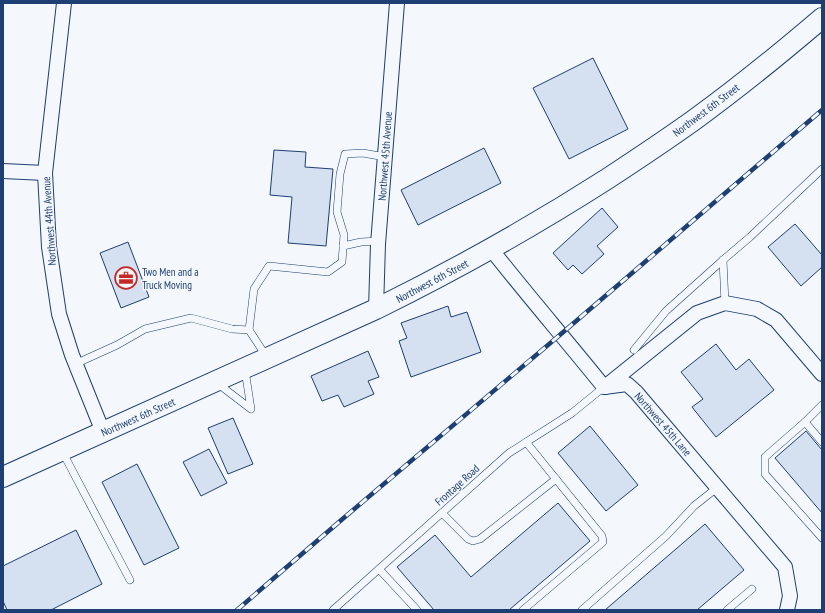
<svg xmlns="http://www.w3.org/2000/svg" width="825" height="613" font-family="'PT Sans Narrow',sans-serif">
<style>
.building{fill:#d5e0f0;stroke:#1d3f73}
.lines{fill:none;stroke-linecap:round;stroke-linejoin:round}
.lane-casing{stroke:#1d3f73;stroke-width:8}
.street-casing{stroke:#1d3f73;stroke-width:16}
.secondary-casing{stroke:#1d3f73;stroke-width:22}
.lane{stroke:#f4f7fb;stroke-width:7}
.street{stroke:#f4f7fb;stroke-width:14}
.secondary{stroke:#f4f7fb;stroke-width:20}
.rail-casing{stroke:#1d3f73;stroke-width:4.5}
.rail{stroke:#f4f7fb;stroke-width:3;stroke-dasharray:9;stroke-linecap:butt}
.labels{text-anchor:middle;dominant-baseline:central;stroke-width:3;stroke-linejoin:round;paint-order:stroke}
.street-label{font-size:11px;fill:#1d3f73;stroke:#f4f7fb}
.poi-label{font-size:11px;fill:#1d3f73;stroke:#f4f7fb;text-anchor:start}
</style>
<rect width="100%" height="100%" fill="#f4f7fb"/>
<g class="building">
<path d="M593,58l35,71 -59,30 -36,-71z"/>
<path d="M484,148l17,35 -83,42 -17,-35z"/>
<path d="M274,150l32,2 -1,15 28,2 -7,77 -38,-3 4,-46 -22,-2z"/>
<path d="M602,208l16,19 -21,19 7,8 -22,20 -9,-9 -5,5 -15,-17z"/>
<path d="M795,224l27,31v12l-21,19 -33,-39z"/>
<path d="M128,242l21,55 -28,11 -21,-55z"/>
<path d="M448,306l3,11 16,-5 14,40 -70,25 -12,-36 8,-3 -6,-15z"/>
<path d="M716,344l20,26 13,-11 25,31 -58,47 -24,-30 11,-8 -22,-27z"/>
<path d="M368,351l11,26 -11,4 6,13 -30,13 -6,-12 -16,6 -11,-25z"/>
<path d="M233,418l20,46 -25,10 -20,-46z"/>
<path d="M590,426l48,59 -32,26 -48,-58z"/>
<path d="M806,431l16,19v63l-47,-55z"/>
<path d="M209,449l18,34 -26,13 -18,-34z"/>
<path d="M137,464l42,84 -35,17 -42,-83z"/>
<path d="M558,503l32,38 -81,69h-75l-37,-43 38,-32 36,42z"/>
<path d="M705,524l39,46 -47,40h-92z"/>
<path d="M76,530l26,54 -51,26h-44l-4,-9v-35z"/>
</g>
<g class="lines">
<g class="lane-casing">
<g id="lane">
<path d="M343,246l18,-4 17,-1"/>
<path d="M723,260l2,43"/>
<path d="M249,330l5,-41 15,-23 59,6 14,-10 2,-27 -7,-23 3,-38 5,-20 18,-1 22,4"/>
<path d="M634,350l32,-39 57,-51 27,-23 72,-68"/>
<path d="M75,364l42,-19 28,-16 46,-11 41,11 17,1 17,26"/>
<path d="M217,383l34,26 -6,-39"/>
<path d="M805,422l17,-17"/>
<path d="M822,442l-17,-20 -40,35v17l57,64"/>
<path d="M62,451l68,129"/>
<path d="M442,513l26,26 5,2 7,-2 76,-60"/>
<path d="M379,569l38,41"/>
<path d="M333,610l176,-157 63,-40 32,-26"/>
<path d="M523,610l80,-68 -1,-6 -76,-94"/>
<path d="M582,610l84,-74 28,-30 24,-19"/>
<path d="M727,610l25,-21"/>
</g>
</g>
<g class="street-casing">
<g id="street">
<path d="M64,3l-19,170 4,74 10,67 13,41 31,77"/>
<path d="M3,171l42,2"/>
<path d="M491,249c37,47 76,92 113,138l23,-3 9,8 149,175 5,29 -3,14"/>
<path d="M376,309l2,-65 19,-241"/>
<path d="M605,387l92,-74 28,-10 32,6 19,11 46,54"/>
</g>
</g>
<g class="secondary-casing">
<path id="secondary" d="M3,477l373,-168c79,-39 156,-82 231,-130 29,-19 59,-39 87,-59 44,-32 87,-67 128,-102"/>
</g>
<use href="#lane" class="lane"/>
<use href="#street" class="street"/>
<use href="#secondary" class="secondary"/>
<g class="rail-casing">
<path id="rail" d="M237,610l109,-94 215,-182 261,-224"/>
</g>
<use href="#rail" class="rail"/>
</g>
<defs>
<g id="office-ring" transform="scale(1.15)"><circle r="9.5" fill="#f4f7fb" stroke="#c62828" stroke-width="1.5"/><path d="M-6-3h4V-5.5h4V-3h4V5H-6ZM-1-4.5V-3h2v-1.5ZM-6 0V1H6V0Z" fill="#c62828"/></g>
</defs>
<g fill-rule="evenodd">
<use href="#office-ring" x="126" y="278"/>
</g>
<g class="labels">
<g class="street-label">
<text transform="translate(706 110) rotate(-37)">Northwest 6th Street</text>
<text transform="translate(385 156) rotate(-86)">Northwest 45th Avenue</text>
<text transform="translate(49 221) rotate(-94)">Northwest 44th Avenue</text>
<text transform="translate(432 281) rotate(-28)">Northwest 6th Street</text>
<text transform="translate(138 417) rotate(-24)">Northwest 6th Street</text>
<text transform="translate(663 424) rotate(49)">Northwest 45th Lane</text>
<text transform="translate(457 485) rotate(-42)">Frontage Road</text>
</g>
<g class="poi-label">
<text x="142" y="272">Two Men and a<tspan x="142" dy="13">Truck Moving</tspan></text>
</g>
</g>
<rect width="825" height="613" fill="none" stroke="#1d3f73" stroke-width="8"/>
</svg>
